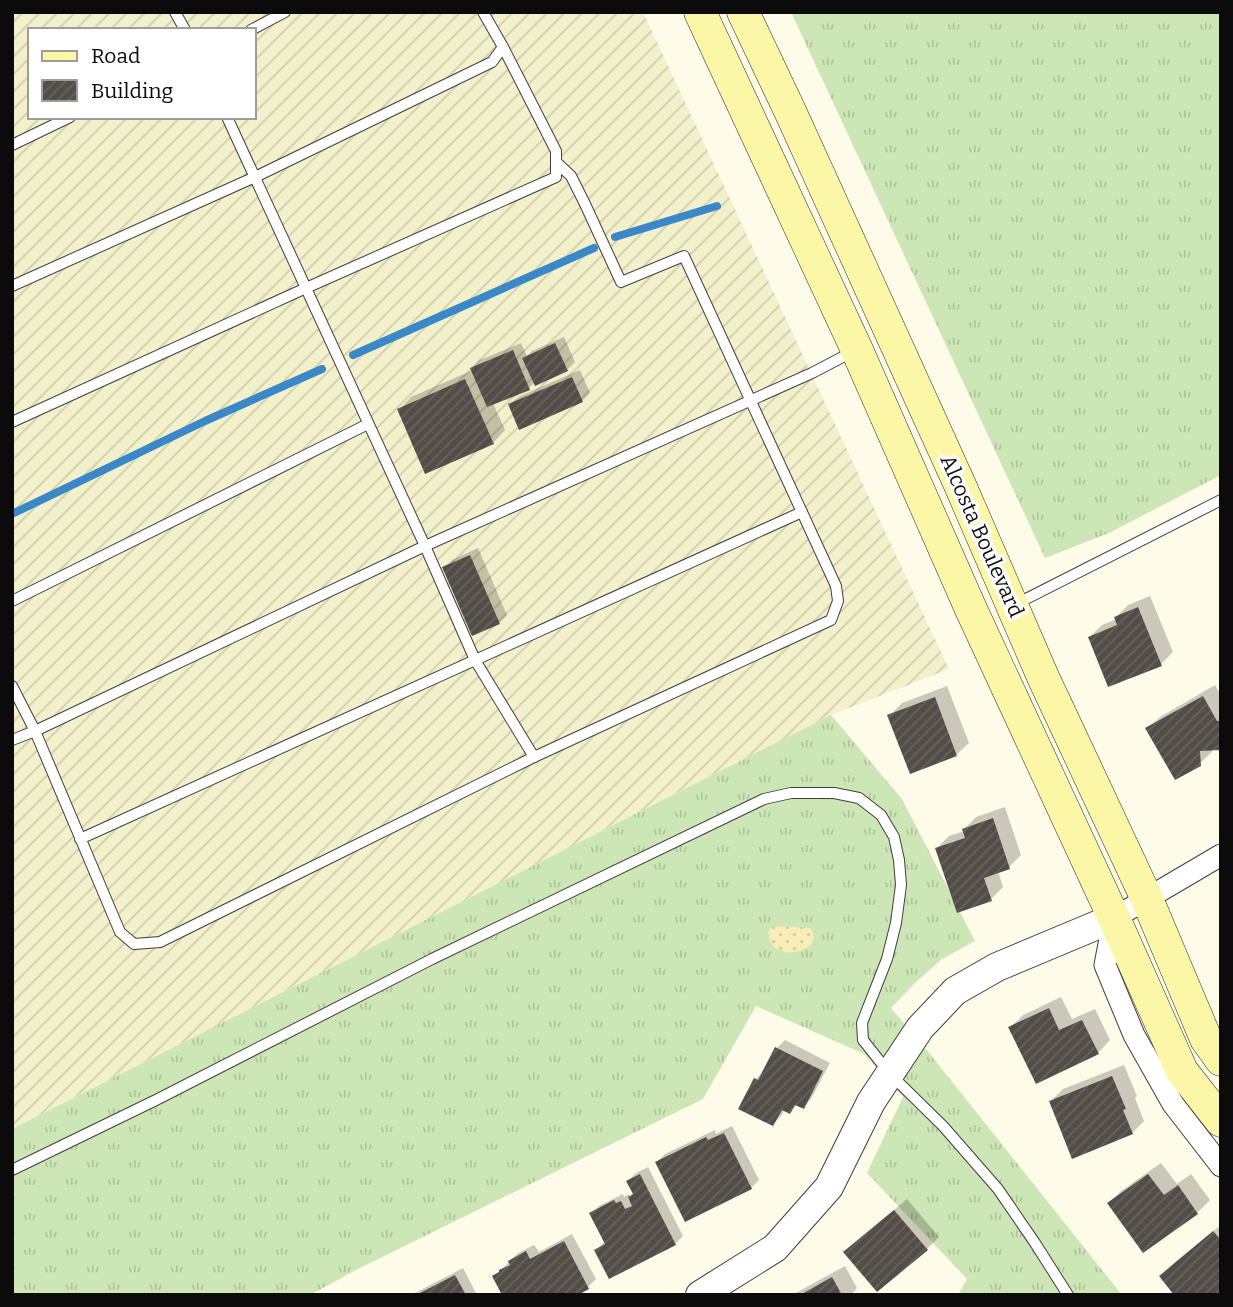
<svg xmlns="http://www.w3.org/2000/svg" width="1233" height="1307" font-family="Bitter,serif">
<style>
.farmland{fill:url(#farmland-furrows);fill-rule:evenodd}
.grass{fill:url(#grass-tufts)}
.sand{fill:url(#sand-dots)}
.shadow{fill:#0003}
.lines{fill:none;stroke-linecap:round;stroke-linejoin:round}
.stream{stroke:#3a88c8;stroke-width:8}
.building{fill:url(#building-hatch)}
.service-casing{stroke:#3e3e3e;stroke-width:12}
.minor-casing{stroke:#3e3e3e;stroke-width:23}
.tertiary-casing{stroke:#3e3e3e;stroke-width:30}
.secondary-casing{stroke:#2d2d2d;stroke-width:33}
.service{stroke:#fff;stroke-width:10}
.minor{stroke:#fff;stroke-width:21}
.tertiary{stroke:#fff;stroke-width:28}
.secondary{stroke:#fcf7a6;stroke-width:32}
.labels{text-anchor:middle;dominant-baseline:central;stroke-width:7;stroke-linejoin:round;paint-order:stroke}
.street-label{font-size:21px;fill:#0b0b0b;stroke:#fff}
</style>
<defs>
<pattern id="farmland-furrows" width="10" height="10" patternUnits="userSpaceOnUse" patternTransform="scale(1.75)"><rect width="10" height="10" fill="#f3f1cb"/><path d="M-1 1l2-2M0 10L10 0M9 11l2-2" fill="none" stroke="#cfcdad"/></pattern>
<pattern id="grass-tufts" width="24" height="20" patternUnits="userSpaceOnUse" patternTransform="scale(1.75)"><rect width="24" height="20" fill="#cce7b5"/><path d="M3 7l-1-3M5 7V3M7 7l1-3M15 17l-1-3M17 17v-4M19 17l1-3" fill="none" stroke="#aec59a"/></pattern>
<pattern id="sand-dots" width="8" height="8" patternUnits="userSpaceOnUse" patternTransform="scale(1.75)"><rect width="8" height="8" fill="#f8edb7"/><path d="M2 2h.1M6 6h.1" fill="none" stroke="#d3ca9c" stroke-width="1.8" stroke-linecap="round"/></pattern>
<pattern id="building-hatch" width="6" height="6" patternUnits="userSpaceOnUse" patternTransform="scale(1.75)"><rect width="6" height="6" fill="#534d48"/><path d="M-1 1l2-2M0 6l6-6M5 7l2-2" fill="none" stroke="#67625e"/></pattern>
</defs>
<rect width="100%" height="100%" fill="#fefbe9"/>
<path class="farmland" d="M12,12h631l306,657 -118,46 -819,414zM30,30h224v87h-224z"/>
<g class="grass">
<path d="M791,12h430v463l-112,58 -64,25z"/>
<path d="M831,715l71,84 73,142 -33,18 -26,23 -25,26 39,46 192,241h-164l9,-16 -100,-106 36,-76 -39,-43 -108,-48 -53,93 -347,171 -46,25h-298v-166z"/>
</g>
<path class="sand" d="M774,926l36,2c20,24 -45,39 -41,2z"/>
<g class="shadow">
<path d="M564,337l11,25 -8,8 -32,12 -6,6 -36,15 12,27 -12,13 -94,-33 12,-13 62,-27 -1,-2 8,-8 41,-17 6,13 5,-5z"/>
<path d="M580,370l10,23 -8,8 -72,3 8,-7z"/>
<path d="M478,548l29,67 -8,8 -55,-55 8,-8z"/>
<path d="M1150,596l23,56 -12,12 -71,-27 12,-12 15,-6 -1,-2 12,-12z"/>
<path d="M1215,685l6,10v53l-9,1v3l-13,12 -52,-35 13,-12z"/>
<path d="M947,686l22,57 -13,12 -67,-39 13,-13z"/>
<path d="M1005,807l16,48 -12,12 -11,4 5,16 -12,12 -54,-51 12,-12 16,-5 -1,-2 12,-12z"/>
<path d="M1061,997l11,22 23,-10 15,31 -12,13 -87,-26 12,-12z"/>
<path d="M785,1040l45,23 -19,36 -8,8 -5,-3 -8,8 -5,-3 -4,7 -8,8 -17,-45 8,-8 13,-23z"/>
<path d="M1124,1065l13,31 -2,2 9,23 -12,12 -81,-32 12,-12z"/>
<path d="M732,1126l27,54 -8,8 -94,-26 8,-8 50,-24 1,4z"/>
<path d="M1161,1163l16,21 14,-10 19,26 -13,13 -54,38 -34,-48 12,-12z"/>
<path d="M648,1167l35,69 -8,8 -79,6 9,-9 -14,-28 8,-7 24,-12 1,3 5,-3 1,3 4,-4 -6,-12 8,-8z"/>
<path d="M907,1199l32,38 -12,12 -82,3 13,-12z"/>
<path d="M1221,1225v70l-48,-31z"/>
<path d="M572,1234l24,45 -8,8 -94,-10 24,-24 16,-8 5,7z"/>
<path d="M845,1266l12,22 -6,7h-59z"/>
<path d="M463,1268l14,27h-66z"/>
</g>
<g class="lines">
<g class="stream">
<path d="M615,237l102,-31"/>
<path d="M353,355l241,-107"/>
<path d="M12,514l193,-93 117,-52"/>
</g>
</g>
<g class="building">
<path d="M555,343l13,28 -33,15 -13,-28z"/>
<path d="M513,350l17,40 -43,17 -17,-39z"/>
<path d="M572,377l11,25 -64,28 -11,-26z"/>
<path d="M465,379l29,65 -69,30 -28,-65z"/>
<path d="M470,555l30,69 -28,12 -30,-69z"/>
<path d="M1138,607l24,59 -54,21 -20,-50 29,-12 -3,-8z"/>
<path d="M1203,696l14,25h4v29l-21,1 1,15 -26,14 -30,-52z"/>
<path d="M935,697l22,59 -47,18 -23,-59z"/>
<path d="M993,818l17,51 -26,9 8,23 -35,12 -22,-65 30,-10 -3,-9z"/>
<path d="M1049,1008l10,22 23,-10 17,34 -63,30 -28,-57z"/>
<path d="M775,1047l48,24 -19,38 -9,-4 -5,9 -8,-4 -9,16 -35,-17 16,-31 4,2z"/>
<path d="M1112,1076l14,33 -3,1 10,24 -61,25 -23,-58z"/>
<path d="M724,1133l28,56 -67,33 -30,-60 51,-25 2,3z"/>
<path d="M640,1174l36,71 -67,34 -15,-29 11,-6 -16,-31 25,-13 2,3 5,-2 4,8 7,-3 -4,-9 5,-3 -7,-13z"/>
<path d="M1148,1174l16,21 14,-10 20,29 -55,39 -36,-50z"/>
<path d="M894,1210l34,40 -51,42 -34,-40z"/>
<path d="M1213,1231l8,9v55h-47l-15,-19z"/>
<path d="M564,1241l25,48 -11,6h-76l-10,-19 7,-4v-2l11,-5 -2,-4 18,-10 4,8z"/>
<path d="M455,1275l11,20h-50z"/>
<path d="M832,1277l10,18h-42z"/>
</g>
<g class="lines">
<g class="service-casing">
<g id="service">
<path d="M175,12l10,18"/>
<path d="M251,30l34,-18"/>
<path d="M227,117l198,429 50,114 59,97"/>
<path d="M12,145l58,-28"/>
<path d="M12,286l243,-109 237,-115 11,-15 -20,-35"/>
<path d="M12,422l294,-134 250,-111v-26l-53,-104"/>
<path d="M12,601l356,-177"/>
<path d="M1016,604l205,-104"/>
<path d="M12,686l23,45 85,201 14,12 26,-2 374,-185 297,-137 7,-19 -2,-15 -152,-330 -63,26 -36,-78 -14,-28 -15,-14"/>
<path d="M12,740l23,-9 390,-185 387,-173 42,-22"/>
<path d="M80,839l722,-327"/>
<path d="M12,1170l144,-70 276,-141 332,-160 27,-6h43l25,5 22,17 13,22 5,23 2,25 -5,38 -9,36 -25,64 1,17 27,34 53,52 55,63 37,54 33,52"/>
</g>
</g>
<g class="minor-casing">
<path id="minor" d="M1221,855l-107,63 -9,47 29,70 39,69 48,62"/>
</g>
<g class="tertiary-casing">
<path id="tertiary" d="M700,1295l75,-47 54,-61 42,-85 49,-74 35,-37 42,-24 117,-49"/>
</g>
<g class="secondary-casing">
<g id="secondary">
<path d="M700,12l157,338 113,257 144,311 68,153 39,50"/>
<path d="M743,12l47,99 170,374 83,192 104,222 59,140 15,21"/>
</g>
</g>
<use href="#service" class="service"/>
<use href="#minor" class="minor"/>
<use href="#tertiary" class="tertiary"/>
<use href="#secondary" class="secondary"/>
</g>
<g class="labels">
<g class="street-label">
<text transform="translate(982 536) rotate(66)">Alcosta Boulevard</text>
</g>
</g>
<rect width="1233" height="1307" fill="none" stroke="#0b0b0b" stroke-width="28"/>
<rect x="28" y="28" width="228" height="91" fill="#ffffff" stroke="#9d9d9d" stroke-width="2"/>
<rect x="42" y="51" width="35" height="10" fill="#fcf7a6" stroke="#9d9d9d" stroke-width="2"/>
<text x="91" y="63" font-size="21" fill="#0b0b0b">Road</text>
<rect x="42" y="80" width="35" height="21" fill="url(#building-hatch)" stroke="#9d9d9d" stroke-width="2"/>
<text x="91" y="98" font-size="21" fill="#0b0b0b">Building</text>
</svg>
